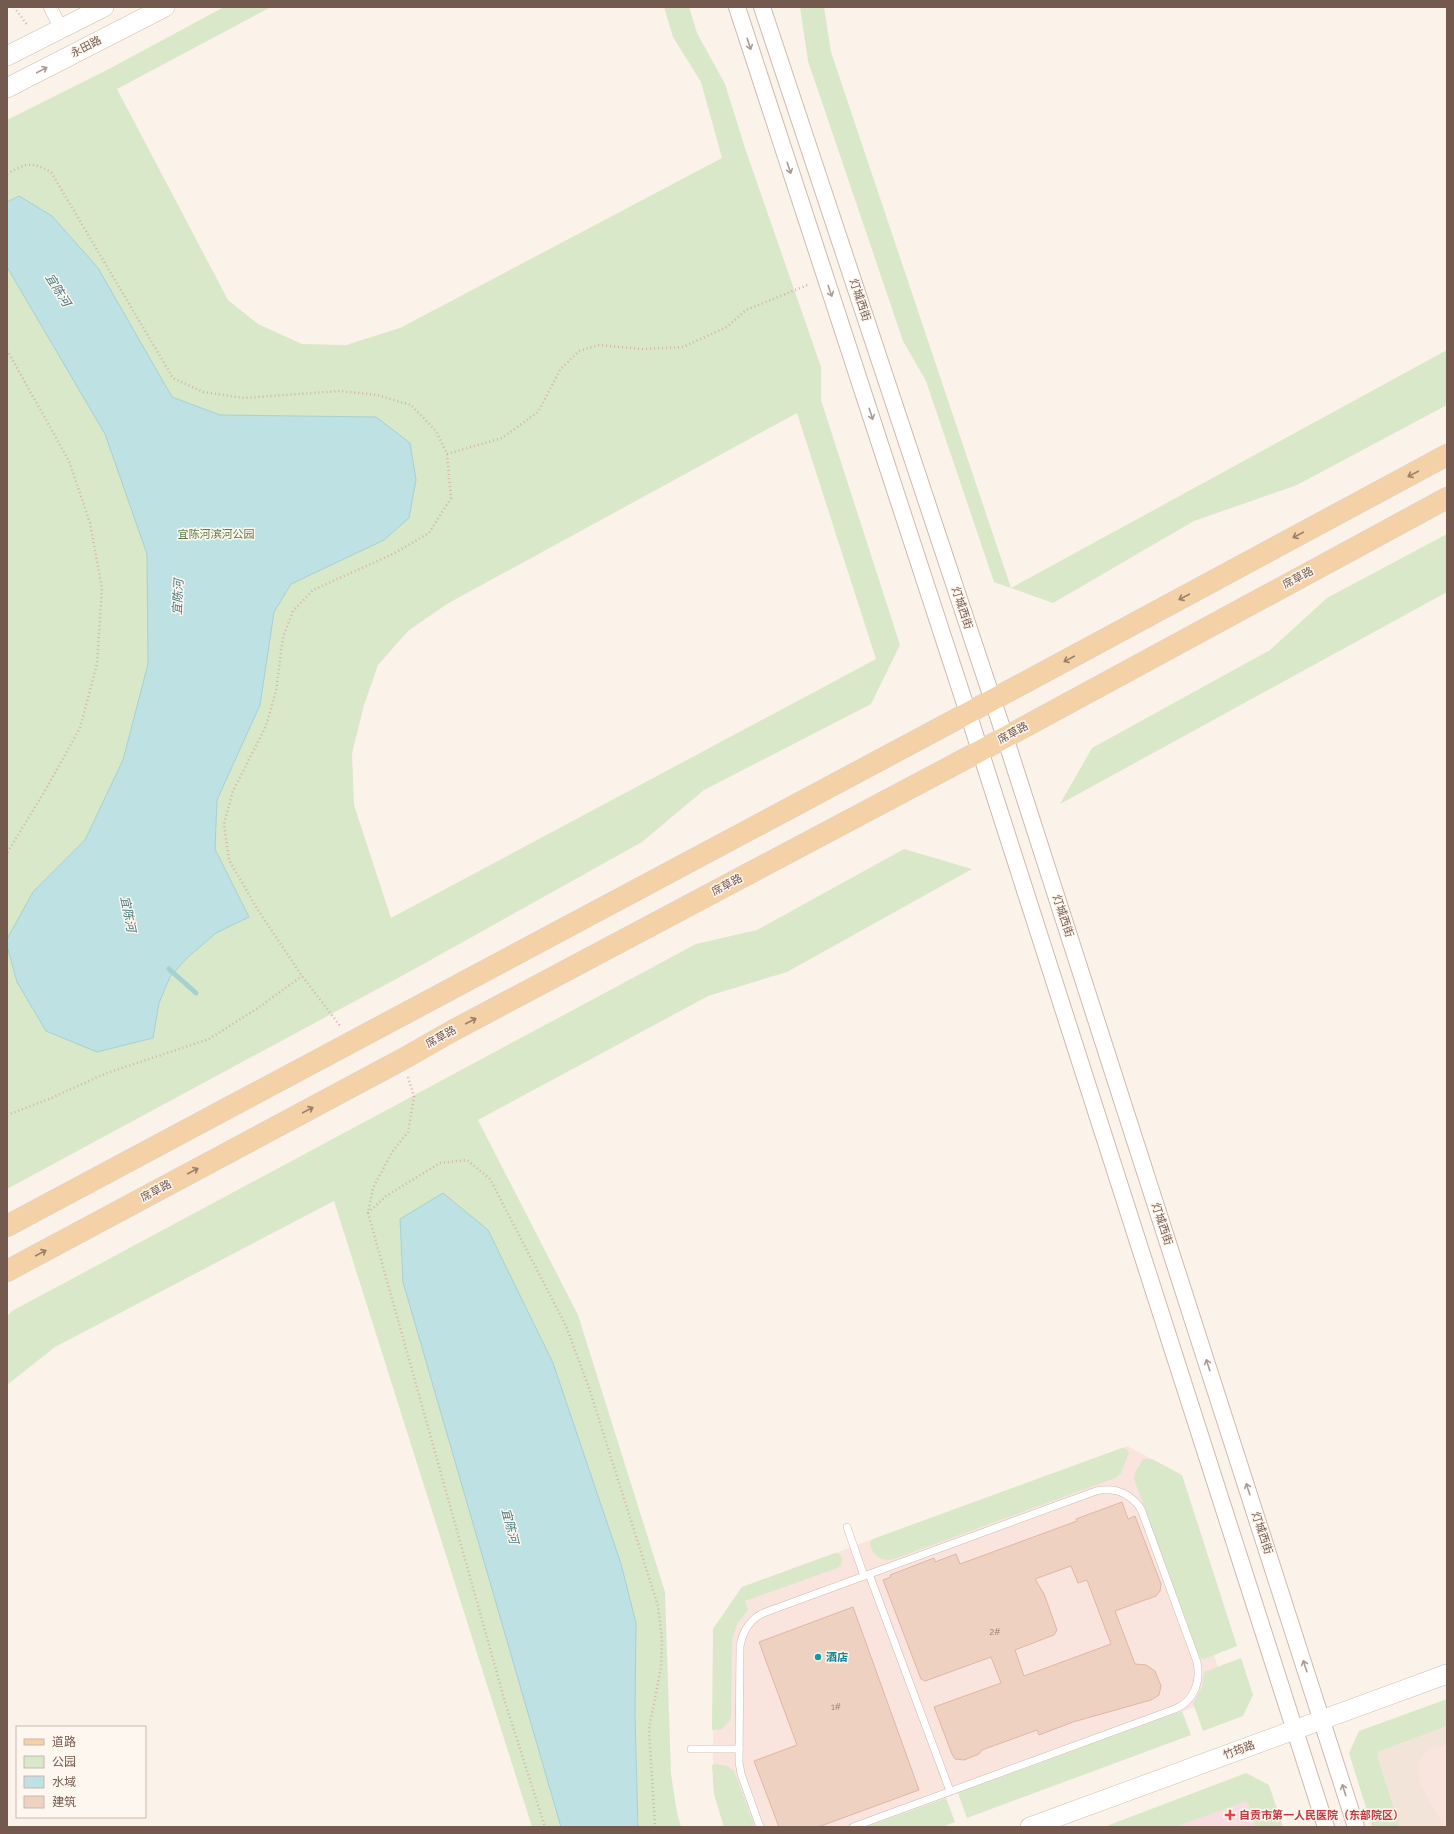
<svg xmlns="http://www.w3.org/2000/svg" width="1454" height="1834" font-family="Raleway,'Noto Sans SC',sans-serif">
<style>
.residential{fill:#f2e4d8}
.commercial{fill:#fae4de}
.medical{fill:#f8dde2}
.green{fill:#d8e8c8;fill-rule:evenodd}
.water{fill:#bee1e4;stroke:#a5d1d5}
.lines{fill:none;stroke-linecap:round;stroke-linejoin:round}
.stream{stroke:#a5d1d5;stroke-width:5}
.building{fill:#efd1c2;stroke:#e0b6a4;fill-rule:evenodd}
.service-casing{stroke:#cdbab0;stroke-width:8}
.minor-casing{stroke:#cdbab0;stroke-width:14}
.tertiary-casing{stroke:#cdbab0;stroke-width:18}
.secondary-casing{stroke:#d1bcb0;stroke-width:20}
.primary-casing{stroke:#d8d1cd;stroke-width:22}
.path{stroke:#d4b4a5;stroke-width:2.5;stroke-dasharray:1 3;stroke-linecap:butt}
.service{stroke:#fff;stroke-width:7}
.minor{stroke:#fff;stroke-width:13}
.tertiary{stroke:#fff;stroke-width:16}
.secondary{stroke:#fff;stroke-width:19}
.primary{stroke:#f5d1a7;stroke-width:21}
.oneway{stroke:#ac9b95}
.oneway2{stroke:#9b7d69}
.culture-dot{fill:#0f9aa8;stroke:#fef7ef;stroke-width:1.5}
.health-dot{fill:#e0444e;stroke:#fef7ef;stroke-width:1.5}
.labels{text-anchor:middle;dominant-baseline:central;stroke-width:3;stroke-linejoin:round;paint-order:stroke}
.number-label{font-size:9px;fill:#93776b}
.street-label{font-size:11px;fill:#74594e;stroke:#fef7ef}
.park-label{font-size:11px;fill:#5a7947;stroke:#fef7ef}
.culture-label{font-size:11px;font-weight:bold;fill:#0d838f;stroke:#fef7ef;text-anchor:start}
.health-label{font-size:11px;font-weight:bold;fill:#be3a42;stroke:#fef7ef;text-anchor:start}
.water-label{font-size:12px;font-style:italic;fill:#467a7f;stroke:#fef7ef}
</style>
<rect width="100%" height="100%" fill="#fbf3e9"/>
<path class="residential" d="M1447,1726v101h-47l-23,-72 1,-3z"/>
<g class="commercial">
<path d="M1127,1446l23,12 76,234 -2,4 -358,131h-142l-10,-33 -1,-14v-151l29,-42z"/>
<path d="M1447,1744v83h-3l-22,-40 -4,-15 1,-9 6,-10 7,-4z"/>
</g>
<path class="medical" d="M1245,1802l3,1 7,24h-80z"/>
<g class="green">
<path d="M224,7h47l-154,82 111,211 30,24 44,20 44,1 54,-17 322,-170 -21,-76 -28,-45 -9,-30h25l8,26 28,51 20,64 76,219v33l79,245 -29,59 -167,86 -62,52 -233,130 -402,217v-565l1,-42 -1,-5v-457l100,-50zM797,413l79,246 -485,259 -37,-113 -2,-52 12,-48 14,-40 30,-34 39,-27z"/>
<path d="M800,7h24l7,45 180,536 436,-238v55l-150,80 -103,36 -141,82 -59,-21 -68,-201 -23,-40 -95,-280z"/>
<path d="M1447,534v58l-387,212 32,-56 178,-98 57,-52z"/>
<path d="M904,849l68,20 -185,103 -79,24 -230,124 100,195 87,277 6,182 6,39 4,14h-149l-198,-626 -279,146 -48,38v-69l5,-5 684,-367 61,-14z"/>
<path d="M1122,1448l5,1 2,4 -8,20 -6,5 -221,81c-13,3 -21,-2 -24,-16l3,-4z"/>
<path d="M1143,1459h9l30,16 55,171 -33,13 -4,-1 -66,-179 1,-6z"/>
<path d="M835,1553l5,1 2,5 -1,7 -4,2 -92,33 3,9 -11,14 -5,16 -1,74 -1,6 -8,9 -10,1 1,-101 29,-42z"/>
<path d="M1241,1658l12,37 -10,21 -40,15 -10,-28 9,-16 2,-15z"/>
<path d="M1447,1699v27l-69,26 -1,3 23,72h-28l-23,-74 10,-22z"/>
<path d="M1182,1711l9,24 -224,83 -9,-25z"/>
<path d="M716,1764l11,2 7,5 21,56h-31l-10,-33 -2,-29z"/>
<path d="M1246,1773l23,12 14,42h-28l-7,-24 -3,-1 -70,25h-71z"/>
<path d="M946,1798l9,24 -13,5h-76z"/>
</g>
<g class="water">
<path d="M19,196l33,20 46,52 74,129 48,18 156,2 34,26 6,37 -7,38 -25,22 -93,44 -17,28 -14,93 -43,95 -2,49 34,68 -33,16 -29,25 -17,19 -11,26 -6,35 -56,14 -51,-21 -29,-49 -10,-36v-7l26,-47 52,-52 38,-80 25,-96 -1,-110 -42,-120 -98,-167v-65z"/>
<path d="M443,1193l45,37 65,133 68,201 15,59 -1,92 3,112h-77l-158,-545 -3,-63z"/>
</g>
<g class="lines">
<path class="stream" d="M169,969l27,24"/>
</g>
<g class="building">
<path d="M1122,1502l6,17 7,-3 26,68 -1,7 -4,5 -41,15 20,53 11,1 9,6 6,15 -2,9 -8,5 -78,22 -34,13 -2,-5 -55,20 -3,4 -15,6 -9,-1 -3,-5 -18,-47 67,-24 -10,-26 -63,23 -3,1 -4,-2 -38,-99 8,-3 -1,-2 44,-17 1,4 21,-8 4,10 117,-43 -1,-2zM1071,1566l7,17 9,-3 24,64 -87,32 -9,-26 39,-15 3,-5 -13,-36 -9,-15z"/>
<path d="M853,1607l66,183 -101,37h-39l-25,-66 43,-16 -38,-103z"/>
</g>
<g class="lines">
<g class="service-casing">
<g id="service">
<path d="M847,1527l17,49"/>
<path d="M869,1574l81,217"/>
<path d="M691,1749h48"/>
<path d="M760,1827l-19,-53 -2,-12 1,-116c3,-16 10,-28 26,-34l330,-121c19,-4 34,2 45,18l56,153c4,20 -3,39 -22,47l-322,118"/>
</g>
</g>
<g class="minor-casing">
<path id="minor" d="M50,7l11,21"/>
</g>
<g class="tertiary-casing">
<g id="tertiary">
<path d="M737,7l231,706 358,1114"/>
<path d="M762,7l243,730 351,1090"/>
</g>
</g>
<g class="secondary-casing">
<g id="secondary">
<path d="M7,56l97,-49"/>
<path d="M7,88l158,-81"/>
<path d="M1030,1827l417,-153"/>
</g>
</g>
<g class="primary-casing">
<g id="primary">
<path d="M7,1226l961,-513 479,-258"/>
<path d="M7,1271l396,-212 51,-29 526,-279 467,-253"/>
</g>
</g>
<g class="path">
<path d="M14,7l14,19"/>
<path d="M7,174c20,-11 23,-13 44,-2l122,206 30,14 41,6 96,-7 37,4 34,10 25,26 11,23 4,44 -22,35 -36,21 -80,36 -20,21 -10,26 -7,54 -10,35 -33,65 -9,33 5,36 29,50 44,66 39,51"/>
<path d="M7,350l62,111 21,62 12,65 -5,76 -17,64 -34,61 -39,64"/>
<path d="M447,454l55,-16 36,-26 22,-42 19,-19 20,-6 42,4 42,-2 44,-20 19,-17 64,-26"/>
<path d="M408,1077l6,20 -6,35 -16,20 -19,36 -5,25 137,489 40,125"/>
<path d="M7,1115l42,-16 58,-26 102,-34 49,-31 44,-32"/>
<path d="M368,1213l18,-17 54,-33 27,-3 23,19 76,147 23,62 69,218 4,33 -1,28 -12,62 6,98"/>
</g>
<use href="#service" class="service"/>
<use href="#minor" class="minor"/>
<use href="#tertiary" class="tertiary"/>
<use href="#secondary" class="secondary"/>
<use href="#primary" class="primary"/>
</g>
<defs><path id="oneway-shaft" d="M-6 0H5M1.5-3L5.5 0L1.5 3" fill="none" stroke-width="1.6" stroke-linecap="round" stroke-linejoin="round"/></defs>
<g class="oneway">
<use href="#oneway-shaft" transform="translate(749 44) rotate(72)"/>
<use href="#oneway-shaft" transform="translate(42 70) rotate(-28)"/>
<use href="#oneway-shaft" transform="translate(789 168) rotate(72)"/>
<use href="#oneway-shaft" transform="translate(830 291) rotate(71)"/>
<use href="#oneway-shaft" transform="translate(871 414) rotate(72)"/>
<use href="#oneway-shaft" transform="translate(1208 1365) rotate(-108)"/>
<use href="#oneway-shaft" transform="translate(1248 1489) rotate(-108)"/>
<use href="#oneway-shaft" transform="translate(1305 1666) rotate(-108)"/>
<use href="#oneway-shaft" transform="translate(1344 1790) rotate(-108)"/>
</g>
<g class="oneway2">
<use href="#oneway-shaft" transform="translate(1413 474) rotate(152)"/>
<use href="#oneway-shaft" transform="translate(1298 535) rotate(152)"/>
<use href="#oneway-shaft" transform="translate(1184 597) rotate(152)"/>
<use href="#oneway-shaft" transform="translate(1069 659) rotate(152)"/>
<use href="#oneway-shaft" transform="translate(471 1021) rotate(-28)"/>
<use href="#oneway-shaft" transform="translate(308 1110) rotate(-28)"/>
<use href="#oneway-shaft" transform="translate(193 1171) rotate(-28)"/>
<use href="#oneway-shaft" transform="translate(41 1253) rotate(-28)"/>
</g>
<circle class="culture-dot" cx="818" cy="1657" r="4"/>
<path class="health-dot" d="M1228 1809h4v4h4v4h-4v4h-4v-4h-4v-4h4z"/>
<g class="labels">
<g class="number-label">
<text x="995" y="1632">2#</text>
<text x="836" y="1707">1#</text>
</g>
<g class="street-label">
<text transform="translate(86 47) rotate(-27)">永田路</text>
<text transform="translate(860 300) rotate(72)">灯城西街</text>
<text transform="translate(1298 578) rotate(-28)">席草路</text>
<text transform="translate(962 608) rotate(72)">灯城西街</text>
<text transform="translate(1013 733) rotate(-29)">席草路</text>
<text transform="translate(727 885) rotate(-28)">席草路</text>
<text transform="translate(1063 916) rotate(72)">灯城西街</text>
<text transform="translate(441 1037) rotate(-29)">席草路</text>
<text transform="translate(156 1191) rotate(-28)">席草路</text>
<text transform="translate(1162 1224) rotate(72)">灯城西街</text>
<text transform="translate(1262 1533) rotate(72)">灯城西街</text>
<text transform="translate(1239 1750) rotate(-20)">竹筠路</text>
</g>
<g class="park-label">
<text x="216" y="534">宜陈河滨河公园</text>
</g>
<g class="culture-label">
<text x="826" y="1657">酒店</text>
</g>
<g class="health-label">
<text x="1239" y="1815">自贡市第一人民医院（东部院区）</text>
</g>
<g class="water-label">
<text transform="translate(58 290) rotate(58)">宜陈河</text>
<text transform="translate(178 597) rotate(-87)">宜陈河</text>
<text transform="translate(128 914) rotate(79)">宜陈河</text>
<text transform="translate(510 1526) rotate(76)">宜陈河</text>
</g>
</g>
<rect width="1454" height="1834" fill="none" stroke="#74594e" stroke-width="16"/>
<rect x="16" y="1726" width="130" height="92" fill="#fef7ef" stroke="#c7b8af"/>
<rect x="24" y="1739" width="20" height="6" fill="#f5d1a7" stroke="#c7b8af"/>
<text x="52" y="1746" font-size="12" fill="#74594e">道路</text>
<rect x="24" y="1756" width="20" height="12" fill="#d8e8c8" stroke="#c7b8af"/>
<text x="52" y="1766" font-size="12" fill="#74594e">公园</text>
<rect x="24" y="1776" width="20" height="12" fill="#bee1e4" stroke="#c7b8af"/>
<text x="52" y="1786" font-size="12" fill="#74594e">水域</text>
<rect x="24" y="1796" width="20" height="12" fill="#efd1c2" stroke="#c7b8af"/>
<text x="52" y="1806" font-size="12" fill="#74594e">建筑</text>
</svg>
